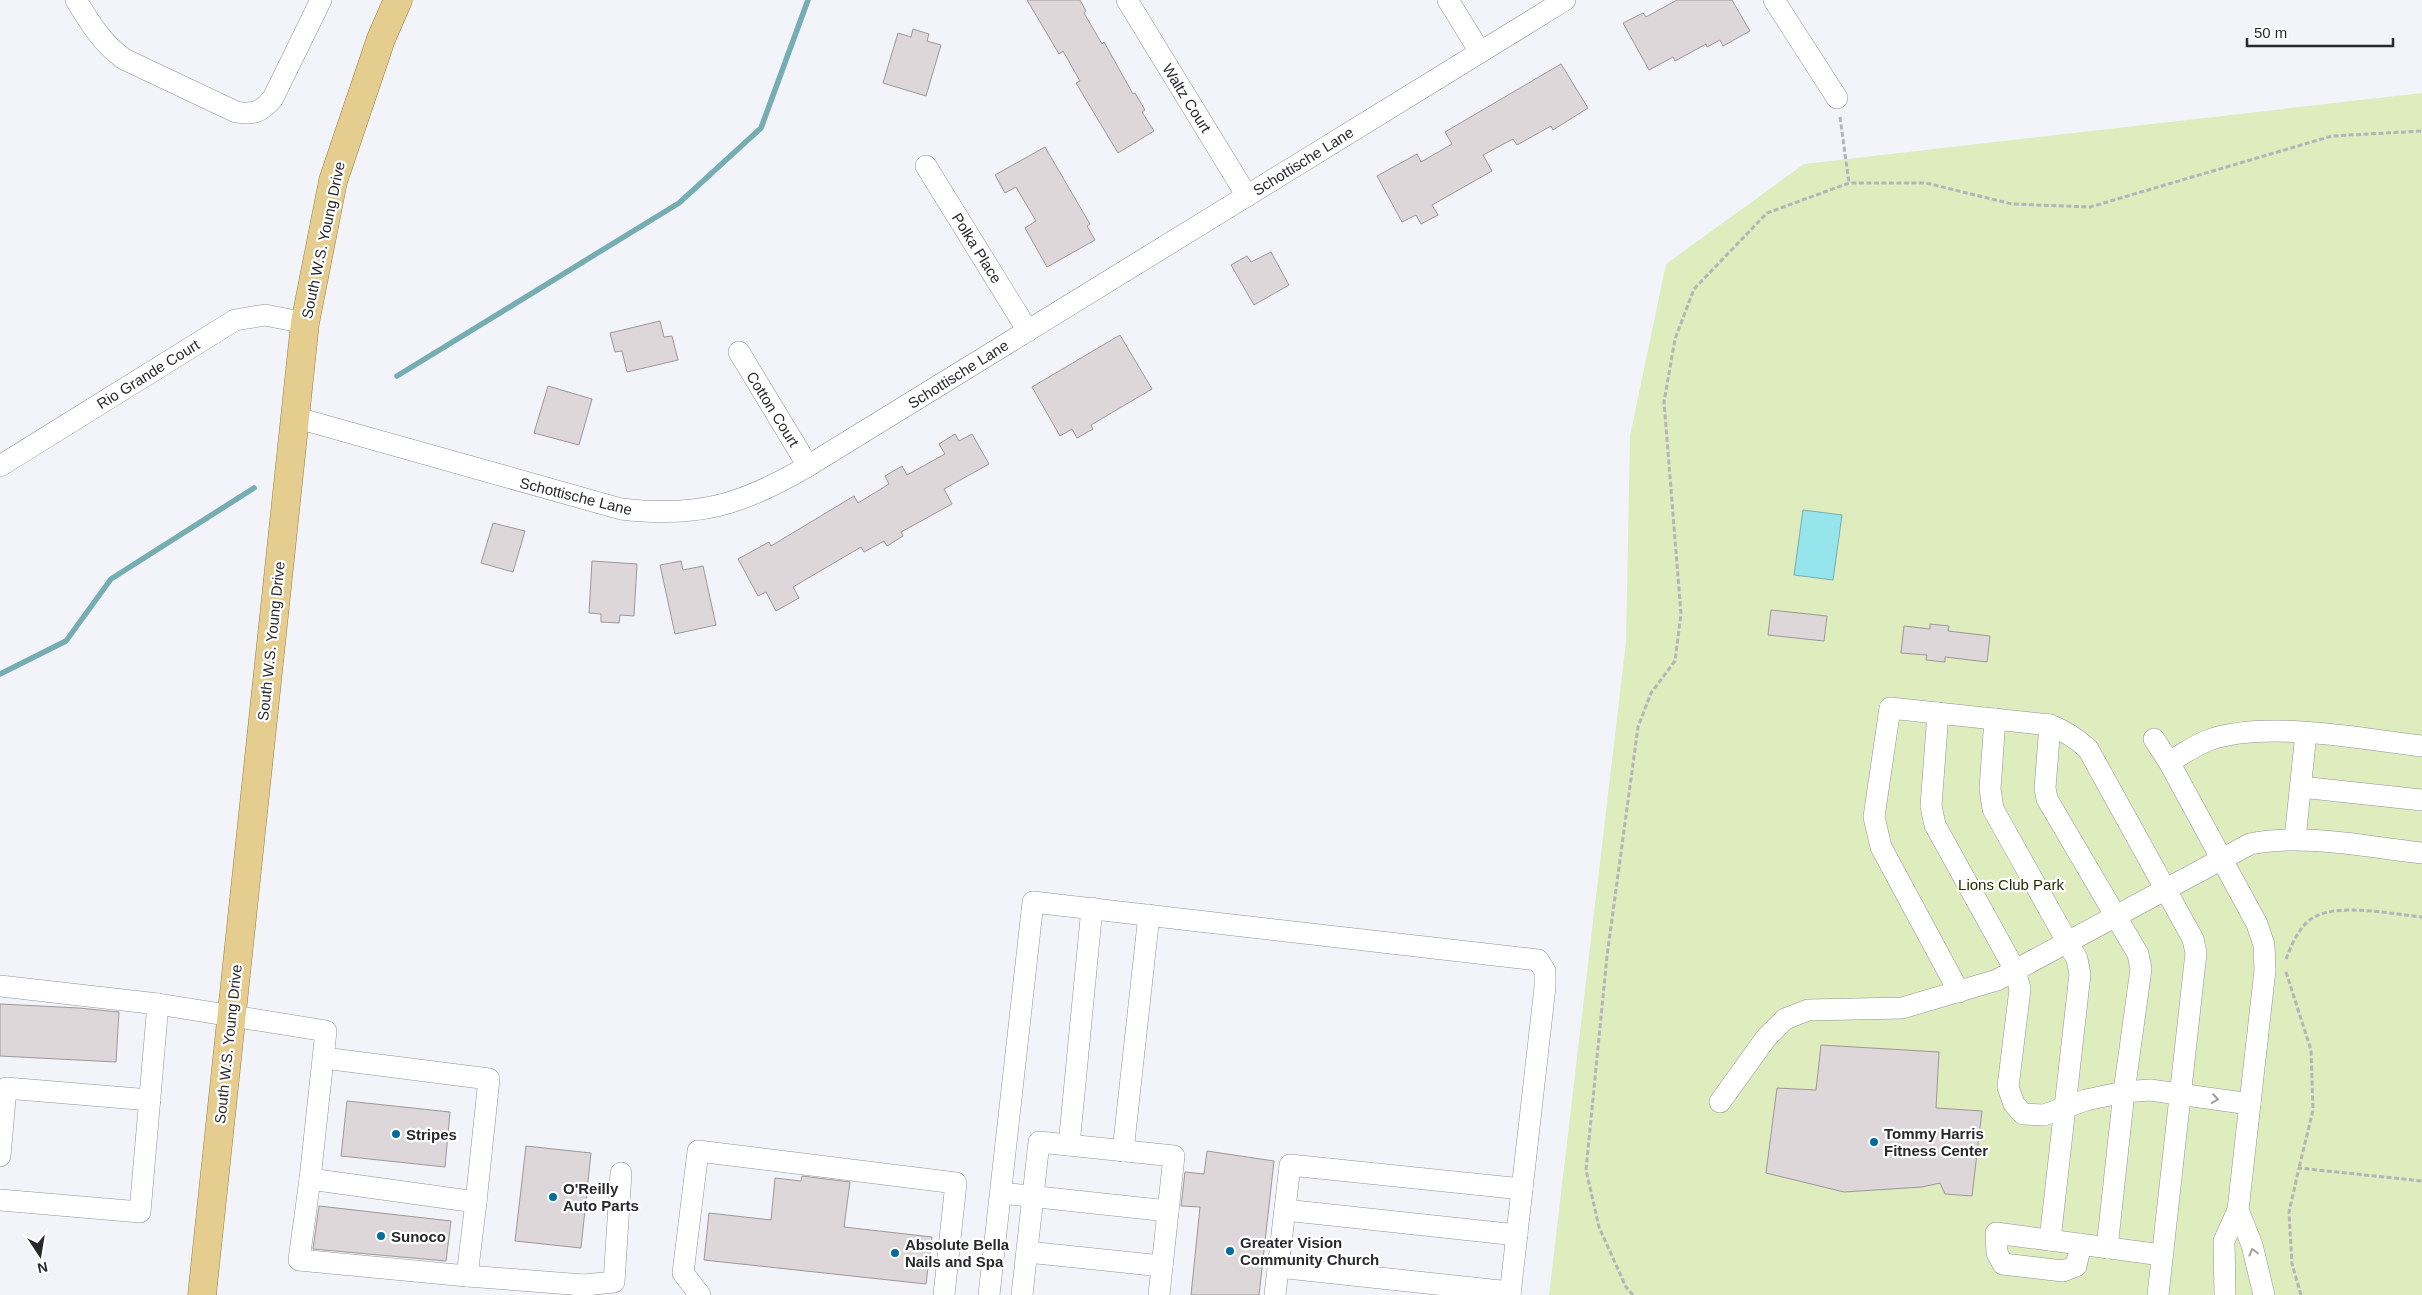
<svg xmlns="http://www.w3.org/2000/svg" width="2422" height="1295" font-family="Arial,sans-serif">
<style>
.green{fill:#deecbe}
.water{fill:#96e5ec;stroke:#75adb2}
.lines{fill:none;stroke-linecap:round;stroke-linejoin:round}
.stream{stroke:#75adb2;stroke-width:5.5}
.building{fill:#ddd7d9;stroke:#9d9799}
.minor-casing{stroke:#919297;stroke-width:22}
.major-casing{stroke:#977e3c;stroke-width:29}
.path{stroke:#b4b5ba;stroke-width:3;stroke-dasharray:5 2.5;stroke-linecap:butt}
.minor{stroke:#fff;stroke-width:21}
.major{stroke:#e5cd8f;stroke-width:28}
.oneway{stroke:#9e9fa0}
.poi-dot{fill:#026d9a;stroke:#fff;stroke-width:2}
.labels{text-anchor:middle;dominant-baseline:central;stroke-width:4.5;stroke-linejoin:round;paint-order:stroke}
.street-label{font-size:15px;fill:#28292b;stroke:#fff}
.park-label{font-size:15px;fill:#252e02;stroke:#fff}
.poi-label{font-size:15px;font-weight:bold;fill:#28292b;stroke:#fff;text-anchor:start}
</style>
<rect width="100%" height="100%" fill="#f3f4fa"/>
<path class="green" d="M2422,93v1202h-873l77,-653 4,-206 36,-172 138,-100z"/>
<path class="water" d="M1803,510l39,5 -9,65 -39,-5z"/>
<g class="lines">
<g class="stream">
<path d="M397,376l282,-173 82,-75 47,-128"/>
<path d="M0,674l66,-33 45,-62 143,-91"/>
</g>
</g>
<g class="building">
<path d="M1027,0h53l6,11 -2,2 18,31 2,-2 29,52 2,-1 10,17 -3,2 12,19 -36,22 -42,-70 4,-2 -17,-30 -4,3z"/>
<path d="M1677,0h55l18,31 -27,15 -3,-6 -13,7 -1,-3 -31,17 -2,-4 -24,13 -26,-47 20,-10 3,4z"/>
<path d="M913,29l16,5 -2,7 14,4 -15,51 -43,-13 15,-50 13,4z"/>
<path d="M1561,64l27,44 -35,22 -2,-4 -34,19 -4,-6 -30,16 9,16 -60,34 6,10 -17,9 -5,-9 -14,7 -25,-46 40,-22 4,8 31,-18 -7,-12z"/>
<path d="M1045,147l45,77 -3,2 8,14 -48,27 -22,-39 11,-7 -20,-34 -11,6 -10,-18z"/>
<path d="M1271,252l18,33 -35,20 -23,-40 16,-9 4,6z"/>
<path d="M660,321l4,16 8,-1 6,24 -51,12 -5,-21 -7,1 -5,-19z"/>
<path d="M1120,335l32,54 -61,36 2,4 -16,9 -5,-9 -12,7 -28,-49z"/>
<path d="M548,386l44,13 -13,46 -45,-12z"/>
<path d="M955,434l4,7 13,-7 17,30 -45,25 8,15 -51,28 2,4 -16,10 -3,-5 -20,11 -3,-5 -68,40 6,11 -23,13 -10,-19 -8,4 -20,-37 31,-17 2,4 83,-50 4,7 31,-19 -4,-8 17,-10 5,9 38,-21 -6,-10z"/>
<path d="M493,523l32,8 -12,41 -32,-9z"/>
<path d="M592,561l45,3 -3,52 -14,-1 -1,8 -18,-1v-8l-12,-1z"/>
<path d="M681,561l2,9 20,-4 13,59 -41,9 -15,-69z"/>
<path d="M1771,610l56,6 -3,25 -56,-6z"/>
<path d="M1930,624l19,2 -1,5 42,5 -3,26 -42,-5v5l-19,-2 1,-5 -26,-2 3,-27 26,3z"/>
<path d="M0,1004l79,4 40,4 -3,50 -116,-6z"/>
<path d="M1821,1045l118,7 -3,56 46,3 -10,85 -27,-2 -5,-11 -18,4 -78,5 -78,-19 11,-85 39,2z"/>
<path d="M347,1101l103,11 -5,55 -104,-11z"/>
<path d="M526,1146l65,7 -10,95 -66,-7z"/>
<path d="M1207,1151l67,10 -15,134h-68l9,-88 -19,-1 4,-34 19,2z"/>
<path d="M802,1176l48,6 -6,45 88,10 -6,47 -222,-24 5,-47 62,7 4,-42 26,3z"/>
<path d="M319,1206l132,15 -5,40 -133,-12z"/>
</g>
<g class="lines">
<g class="minor-casing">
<g id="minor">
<path d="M76,0c14,23 26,43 48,59l112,53c17,3 26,0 37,-14l48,-98"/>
<path d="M1127,0l120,196"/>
<path d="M1448,0l32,52"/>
<path d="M1774,0l63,98"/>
<path d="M926,166l102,165"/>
<path d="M739,352l69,114"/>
<path d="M294,417l327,92c77,9 121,-4 187,-43l757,-466"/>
<path d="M0,466l235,-146 30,-5 40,8"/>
<path d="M1938,713l-7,93 4,19 80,145 5,19 -12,98 6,17 9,10 21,1 42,-15 38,-8 26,-2 100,14"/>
<path d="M1995,719l-5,70 3,20 84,150 3,15 -30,266"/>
<path d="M2050,725l-5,63 2,11 91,155 3,15 -17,123 -17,156"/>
<path d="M2154,739l15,23 88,162 7,21 1,25 -27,240 -14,31 1,54"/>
<path d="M2169,762c13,-7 26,-17 40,-22 58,-20 152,-1 213,6"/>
<path d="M2301,787l121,13"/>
<path d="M2295,839l11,-106"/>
<path d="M0,986l158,18 168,27 -16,148 166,23 13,-123 -165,-21"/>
<path d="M1959,992l-78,-145 -7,-30 16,-109 160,17c15,6 26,13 38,24l105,190 3,14 -38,342"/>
<path d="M1720,1102l46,-64 19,-19 23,-9 94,-2 95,-28 253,-136c54,-11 117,3 172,9"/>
<path d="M1069,1145l23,-237"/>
<path d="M1123,1151l26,-236"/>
<path d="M0,1156l6,-68 144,12"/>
<path d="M310,1179l-11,81 168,16 9,-74"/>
<path d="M1001,1193l167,18"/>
<path d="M0,1200l140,12 18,-208"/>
<path d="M1285,1210l232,25"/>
<path d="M2238,1210l14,35 12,50"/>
<path d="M2081,1244l-5,22 -13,5 -60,-7 -6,-11 -1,-20 166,22"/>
<path d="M1027,1252l135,14"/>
<path d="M1278,1267l232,25"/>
<path d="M467,1276l117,9 -1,10"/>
<path d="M584,1285l30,-3 7,-109"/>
<path d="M700,1295l-17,-22 15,-122 258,32 -12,112"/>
<path d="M989,1295l44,-393 505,58 7,11v16l-35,308"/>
<path d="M1022,1295l17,-153 135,14 -15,139"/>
<path d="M1275,1295l15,-130 232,24"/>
</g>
</g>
<g class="major-casing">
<path id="major" d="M202,1295l103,-972 28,-142 48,-142 17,-39"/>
</g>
<g class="path">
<path d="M1840,117l9,66"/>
<path d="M2286,959c6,-15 13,-33 28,-42 26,-14 78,-3 108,0"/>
<path d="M2286,972l25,78 2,60 -14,58"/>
<path d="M1633,1295l-7,-8 -27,-60 -13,-57 21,-214 31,-229 13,-34 24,-32 6,-47 -17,-212 11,-63 19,-50 73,-76 82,-30h77l86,21 78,3 242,-71 90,-5"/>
<path d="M2301,1295l-9,-31 -3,-52 10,-44 123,13"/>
</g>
<use href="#minor" class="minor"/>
<use href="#major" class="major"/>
</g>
<defs><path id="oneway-chevron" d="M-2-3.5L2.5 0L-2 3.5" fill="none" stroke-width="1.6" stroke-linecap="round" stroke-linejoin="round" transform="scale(1.25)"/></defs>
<g class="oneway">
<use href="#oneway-chevron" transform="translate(2215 1099) rotate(8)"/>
<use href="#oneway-chevron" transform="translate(2253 1252) rotate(-105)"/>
</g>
<g class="poi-dot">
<circle cx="396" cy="1134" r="5"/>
<circle cx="1874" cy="1142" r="5"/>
<circle cx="553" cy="1197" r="5"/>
<circle cx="381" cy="1236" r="5"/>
<circle cx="1230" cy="1251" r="5"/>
<circle cx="895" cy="1253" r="5"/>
</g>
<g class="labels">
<g class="street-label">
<text transform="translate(1187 98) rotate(58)">Waltz Court</text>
<text transform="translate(1303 161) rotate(-32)">Schottische Lane</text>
<text transform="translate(323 240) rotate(-78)">South W.S. Young Drive</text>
<text transform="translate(977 248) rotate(58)">Polka Place</text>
<text transform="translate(148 374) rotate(-32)">Rio Grande Court</text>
<text transform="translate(958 374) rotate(-32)">Schottische Lane</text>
<text transform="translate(773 409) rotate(58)">Cotton Court</text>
<text transform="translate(576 496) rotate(14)">Schottische Lane</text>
<text transform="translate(271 641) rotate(-84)">South W.S. Young Drive</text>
<text transform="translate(228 1044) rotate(-84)">South W.S. Young Drive</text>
</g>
<g class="park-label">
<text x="2011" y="884">Lions Club Park</text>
</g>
<g class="poi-label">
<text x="1884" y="1133">Tommy Harris<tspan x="1884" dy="17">Fitness Center</tspan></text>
<text x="406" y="1134">Stripes</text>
<text x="563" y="1188">O'Reilly<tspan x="563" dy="17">Auto Parts</tspan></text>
<text x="391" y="1236">Sunoco</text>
<text x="1240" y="1242">Greater Vision<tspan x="1240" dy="17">Community Church</tspan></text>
<text x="905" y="1244">Absolute Bella<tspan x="905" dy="17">Nails and Spa</tspan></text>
</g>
</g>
<g transform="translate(40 1255) rotate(168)" stroke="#ffffff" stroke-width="4" paint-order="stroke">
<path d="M0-4L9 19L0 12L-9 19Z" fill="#28292b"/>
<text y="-8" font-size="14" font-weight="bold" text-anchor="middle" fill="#28292b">N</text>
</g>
<path d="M2247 38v8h146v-8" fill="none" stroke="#28292b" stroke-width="2.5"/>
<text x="2254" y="38" font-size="15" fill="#28292b" stroke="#ffffff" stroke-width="4" paint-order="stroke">50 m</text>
</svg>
